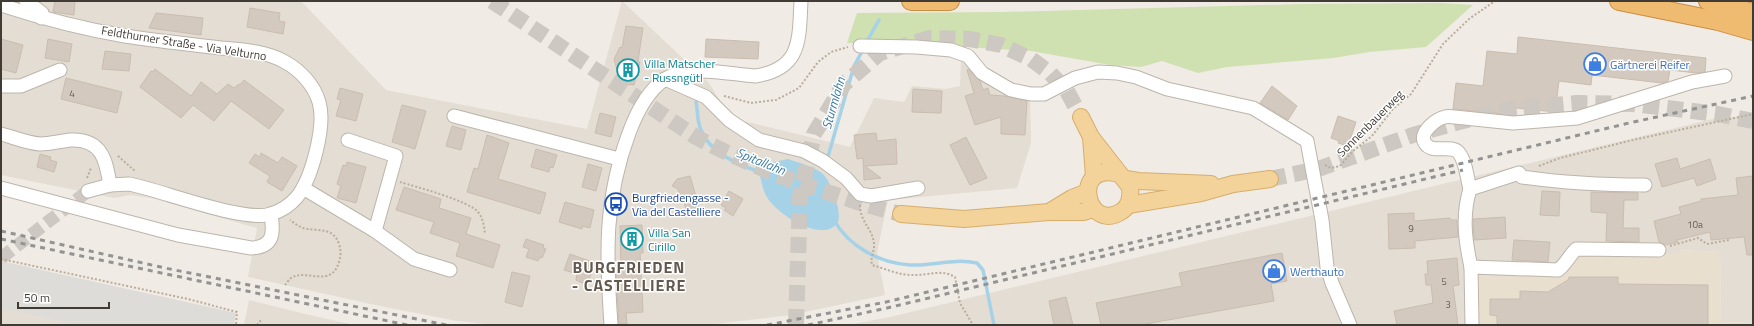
<svg xmlns="http://www.w3.org/2000/svg" width="1754" height="326" font-family="'Titillium Web',sans-serif">
<style>
.residential{fill:#e3ddd3}
.education{fill:#e8dfcf}
.green{fill:#cfe0b1}
.parking{fill:#dedcd9}
.water{fill:#a6d2e7}
.lines{fill:none;stroke-linecap:round;stroke-linejoin:round}
.stream{stroke:#a6d2e7;stroke-width:3.5}
.building{fill:#d3c9be;stroke:#cabdaf}
.minor-tunnel{stroke:#cdc8c1;stroke-width:13;stroke-dasharray:13 6;stroke-linecap:butt}
.major-tunnel{stroke:#cdc8c1;stroke-width:16;stroke-dasharray:16 8;stroke-linecap:butt}
.minor-casing{stroke:#bdb5ab;stroke-width:15}
.major-casing{stroke:#d6ae6c;stroke-width:18}
.highway-casing{stroke:#cb8e43;stroke-width:20}
.path{stroke:#baad9b;stroke-width:2;stroke-dasharray:2 2;stroke-linecap:butt}
.minor{stroke:#fff;stroke-width:13}
.major{stroke:#f3d39a;stroke-width:16}
.highway{stroke:#eebb71;stroke-width:18}
.rail{stroke:#939393;stroke-width:3;stroke-dasharray:5 5;stroke-linecap:butt}
.labels{text-anchor:middle;dominant-baseline:central;stroke-width:3;stroke-linejoin:round;paint-order:stroke}
.number-label{font-size:10px;fill:#665e57}
.street-label{font-size:12px;fill:#413b35;stroke:#fff}
.culture-label{font-size:12px;fill:#0d838f;stroke:#fff;text-anchor:start}
.shop-label{font-size:12px;fill:#366cbe;stroke:#fff;text-anchor:start}
.transit-label{font-size:12px;fill:#164399;stroke:#fff;text-anchor:start}
.water-label{font-size:13px;font-style:italic;fill:#3a7da1;stroke:#fff}
.district-label{font-size:16px;font-weight:bold;letter-spacing:1px;fill:#63584d;stroke:#fff}
</style>
<rect width="100%" height="100%" fill="#f0ebe4"/>
<g class="residential">
<path d="M1,1h300l85,89 201,39 35,-128 87,82 22,35 119,29 24,-49 30,4 8,-16 34,3 14,-3 1,-27 67,30 2,10 1,44 -14,45 -129,12 -11,53 8,42 -94,20 -85,10h-209l-40,-4 -77,-15 -132,-29 9,-49 -106,-30 -20,-3 -17,3 -113,-23z"/>
<path d="M1721,117h32v206l-32,-1 -1,-70 -42,-2v4l-103,2 -1,9 -7,5 -14,6 -77,49h-628l42,-8z"/>
<path d="M249,300l52,13 53,12h-110z"/>
<path d="M1,305l95,20h-95z"/>
</g>
<path class="education" d="M1678,250l42,2 1,70 32,1v2h-277l-1,-47 8,-7 70,5 14,-6 6,-5 2,-9 3,-2h100z"/>
<path class="green" d="M1440,3l33,2 -47,42 -57,5 -36,6 -106,9 -29,6 -36,-12 -21,6 -31,-2 -79,-14 -149,-9 -35,1 10,-30 146,-1 302,-8z"/>
<path class="parking" d="M1,261l235,52 -2,12h-155l-78,-17z"/>
<path class="water" d="M788,159c12,4 24,7 34,14 8,6 22,42 15,51 -17,19 -61,-11 -70,-27 -4,-6 -5,-14 -7,-21l14,-14z"/>
<g class="lines">
<g class="stream">
<path d="M866,43l13,-23"/>
<path d="M696,102c2,9 1,20 5,28 10,26 43,36 66,45"/>
<path d="M827,160l27,-94 10,-18"/>
<path d="M834,220c15,27 46,43 76,45 23,1 44,-7 67,-2l6,7 11,55"/>
</g>
</g>
<g class="building">
<path d="M55,1h20l-1,14 -21,-3z"/>
<path d="M250,8l30,5 -1,8 6,1 -2,12 -36,-7z"/>
<path d="M156,13l47,5 -2,17 -52,-7z"/>
<path d="M626,26l17,2 -5,33 2,1 -6,23 -13,-1 -7,-25 6,-12 2,1z"/>
<path d="M1518,37l188,21 -1,14 -8,1 -27,-3 -2,11 -6,2 -70,-8 -1,10 -32,-4 -4,31 -39,-4v7h-3l-60,-6 3,-26 27,3 4,-35 30,3z"/>
<path d="M1,39l22,6 -7,28 -15,-4z"/>
<path d="M48,39l24,5 -3,18 -24,-4z"/>
<path d="M706,39l53,3 -1,17 -53,-2z"/>
<path d="M105,51l26,3 -2,17 -27,-2z"/>
<path d="M155,69l36,27 10,-14 16,12 11,-10 6,4 5,-4 1,1 4,-5 40,30 -15,19 -38,-28 -17,20 -21,-16 -12,13 -41,-31 11,-16 2,1z"/>
<path d="M968,69l12,12 3,9 5,-2 2,7 15,1 22,5 -2,34 -24,-1v-17l-26,8 -10,-29 9,-3 -7,-23z"/>
<path d="M66,78l56,14 -5,21 -56,-14z"/>
<path d="M1272,86l25,20 -9,14 -28,-17z"/>
<path d="M340,88l23,6 -7,27 -20,-5 5,-16 -4,-1z"/>
<path d="M913,89l29,2 -1,22 -29,-1z"/>
<path d="M402,105l24,6 -11,38 -23,-7z"/>
<path d="M600,113l16,4 -5,20 -16,-4z"/>
<path d="M1338,116l18,6 -8,24 -10,-3 1,-2 -8,-3z"/>
<path d="M452,126l14,4 -5,20 -15,-4z"/>
<path d="M876,133l1,8 19,-2 1,25 -32,2 16,12 -17,2 -1,-22 -6,1 -3,-24z"/>
<path d="M487,135l22,8 -11,36 48,14 -6,21 -73,-22 7,-24 4,1z"/>
<path d="M966,137l21,41 -17,7 -20,-40z"/>
<path d="M536,149l21,6 -4,13 -3,-1 -1,5 -18,-5z"/>
<path d="M261,153l17,10 4,-6 15,9 -15,25 -15,-9 3,-6 -21,-13 6,-9 5,3z"/>
<path d="M40,154l11,3 -1,3 7,2 -3,10 -17,-5z"/>
<path d="M1677,158l3,11 30,-10 6,20 -19,7 -3,-8 -32,9 -7,-23z"/>
<path d="M347,162l19,5 -10,36 -19,-5 4,-12 -4,-2 6,-19 3,1z"/>
<path d="M588,164l14,4 -6,23 -14,-4z"/>
<path d="M690,176l9,31 -13,3 -3,-12 -3,1 -2,-10 -6,-3 5,-7z"/>
<path d="M1753,176v79h-6l-3,-18 -33,3 -1,-8 -33,8 1,2 -13,3 -6,-3 -5,-21 27,-7 -2,-7 22,-6v-2l37,-4 -2,-17z"/>
<path d="M404,187l37,12 -2,9 32,10 -5,16 34,11 -7,23 -37,-12 4,-13 -30,-10 4,-11 -38,-12z"/>
<path d="M729,191l14,8 -10,17 -9,-6 2,-2 -5,-3z"/>
<path d="M1542,191l18,1 -1,24 -19,-1z"/>
<path d="M1591,192l47,1v7h-14l-1,28h16v14l-33,-1 1,-28 -16,-1z"/>
<path d="M565,202l29,8 -4,18 -8,-2v3l-23,-7z"/>
<path d="M1414,213v8l36,-3 1,2h6l1,17 -43,4v7l-26,1 -1,-35z"/>
<path d="M1505,217l1,21 -32,2 -1,-21z"/>
<path d="M642,225l1,28h-3l3,59 -17,1 1,11h-8l-3,-52 5,-1 -1,-45z"/>
<path d="M526,239l18,6 -1,3 3,1 -4,9 -2,-1 -2,4 -12,-4 3,-8 -6,-2z"/>
<path d="M1514,240l36,2 -2,20 -36,-2z"/>
<path d="M1282,253l5,28 -16,3 3,17 -134,24h-39l-5,-22 86,-17 -3,-13z"/>
<path d="M570,254l25,9 -8,22 -11,-5 1,-6 -13,-4z"/>
<path d="M1457,258l2,27 -6,1 5,39h-61l-3,-14 39,-8 -2,-18h-5l-1,-11h3l-1,-13z"/>
<path d="M512,272l18,4 -8,31 -17,-5z"/>
<path d="M1569,277h49v7l90,1v40h-211v-9l-7,-1v-16h30v-8l28,1 20,-12z"/>
<path d="M1066,297l7,28h-19l-5,-24z"/>
</g>
<g class="lines">
<path class="minor-tunnel" d="M1,258l87,-67"/>
<g class="major-tunnel">
<path d="M492,1l204,136c45,24 91,43 140,58 21,7 43,14 65,19"/>
<path d="M1270,179l48,-10 95,-34 46,-13 57,-14 61,-5 56,1 85,10 35,7"/>
<path d="M796,325l4,-128 14,-63 30,-50 36,-31 50,-15 40,1 31,6 30,14 19,14 17,18 14,26"/>
</g>
<g class="minor-casing">
<g id="minor">
<path d="M26,1l16,12 -1,5"/>
<path d="M1,5c40,13 82,24 124,31 32,5 64,8 96,12 22,2 45,3 64,14 15,8 29,23 34,40 7,23 -7,76 -22,95 -6,7 -16,14 -26,17 -27,9 -110,-24 -142,-30l-19,1 -22,6"/>
<path d="M860,46l56,1 35,3 17,6 14,17 29,17 20,4h13l31,-16 23,-6 19,1 19,4 31,12 86,19 54,33 15,79 5,47 5,16 18,42"/>
<path d="M665,79l41,18 23,23 30,20 45,11 19,10 23,17 14,16 11,2 47,-8"/>
<path d="M1,86h20l39,-16"/>
<path d="M454,116l165,43"/>
<path d="M1,134c12,3 26,9 39,10 11,0 20,-3 31,-4 31,-1 35,20 39,45"/>
<path d="M1,188l177,47 73,13c23,-1 23,-15 20,-34"/>
<path d="M303,188l72,43 21,-75 -48,-16"/>
<path d="M1470,189c-3,-11 -4,-27 -11,-36 -8,-10 -27,2 -34,-10 -7,-10 11,-24 20,-26 3,-1 7,0 10,0l58,6 64,-5 115,-36 33,-6"/>
<path d="M375,231l39,28 36,11"/>
<path d="M1471,267c-6,-27 -9,-52 -1,-78l49,-16 3,4c41,6 81,8 123,8"/>
<path d="M611,325c-5,-70 -7,-125 18,-192 7,-19 18,-42 36,-54 25,-15 63,-5 90,-3 47,-7 44,-37 46,-75"/>
<path d="M1472,325l-1,-58 87,3c8,-6 11,-14 18,-21l83,1"/>
</g>
</g>
<g class="major-casing">
<g id="major">
<path d="M1081,117l10,20 39,50c1,9 0,19 -8,24 -36,24 -52,-51 -3,-37"/>
<path d="M1091,137l3,40"/>
<path d="M1126,179l12,2 73,3"/>
<path d="M1128,205l73,-12 32,-9 37,-5"/>
<path d="M1049,212l23,-14 15,-6"/>
<path d="M901,214l63,5 85,-7h35l9,-3"/>
</g>
</g>
<g class="highway-casing">
<g id="highway">
<path d="M911,1h39"/>
<path d="M1619,1l99,20 35,10"/>
<path d="M1708,1l45,12"/>
</g>
</g>
<g class="path">
<path d="M724,96l27,7 25,-3 23,-12 19,-26 13,-10 17,-5"/>
<path d="M118,156l18,16"/>
<path d="M1325,165l6,3 9,-2 13,-15 19,-15 21,-27 18,-15 32,-50 26,-25 26,-18"/>
<path d="M1539,166l21,-8 73,-18 120,-26"/>
<path d="M87,178l4,-10"/>
<path d="M400,182c17,5 69,19 78,30 5,6 6,14 7,21"/>
<path d="M860,205c0,17 12,23 14,38 1,8 -4,14 -2,22 14,4 29,11 43,10 14,0 27,-6 40,2l5,26 13,22"/>
<path d="M1670,246l28,-8 9,6 22,-4"/>
<path d="M1,259l187,40 49,13 -1,13"/>
<path d="M285,285c2,-2 4,-6 6,-7 15,-10 40,11 48,-16 2,-6 2,-12 0,-18 -6,-18 -22,-12 -36,-16 -5,-2 -9,-5 -13,-8"/>
<path d="M257,325l4,-5"/>
</g>
<use href="#minor" class="minor"/>
<use href="#major" class="major"/>
<use href="#highway" class="highway"/>
<g class="rail">
<path d="M1,231l164,37 281,57"/>
<path d="M1,239l406,86"/>
<path d="M767,325l119,-23 743,-179 124,-27"/>
<path d="M808,325l79,-17 576,-138"/>
</g>
</g>
<defs>
<g id="shop-ring" transform="scale(1.15)"><circle r="9.5" fill="#fff" stroke="#3f7fe0" stroke-width="1.5"/><path d="M-5-2.5h2.3a2.7 3.5 0 0 1 5.4 0H5L5.5 6h-11ZM-1.5-2.5h3a1.5 2.3 0 0 0-3 0Z" fill="#3f7fe0"/></g>
<g id="building-ring" transform="scale(1.15)"><circle r="9.5" fill="#fff" stroke="#0f9aa8" stroke-width="1.5"/><path d="M-4-6H4V6H1V3H-1V6H-4ZM-2.5-4.3h1.7v1.8h-1.7ZM.8-4.3h1.7v1.8H.8ZM-2.5-1h1.7V.8h-1.7ZM.8-1h1.7V.8H.8Z" fill="#0f9aa8"/></g>
<g id="bus-ring" transform="scale(1.15)"><circle r="9.5" fill="#fff" stroke="#1a4fb4" stroke-width="1.5"/><path d="M-5-6H5V4H4V6H2V4H-2V6H-4V4H-5ZM-3.5-4V0h7V-4ZM-3.5 1.2v1.5H-2V1.2ZM2 1.2v1.5H3.5V1.2Z" fill="#1a4fb4"/></g>
</defs>
<g fill-rule="evenodd">
<use href="#shop-ring" x="1595" y="64"/>
<use href="#building-ring" x="628" y="70"/>
<use href="#bus-ring" x="616" y="204"/>
<use href="#building-ring" x="632" y="239"/>
<use href="#shop-ring" x="1274" y="271"/>
</g>
<g class="labels">
<g class="number-label">
<text x="72" y="93">4</text>
<text x="1695" y="224">10a</text>
<text x="1411" y="228">9</text>
<text x="1444" y="281">5</text>
<text x="1448" y="304">3</text>
</g>
<g class="street-label">
<text transform="translate(184 43) rotate(9)">Feldthurner Straße - Via Velturno</text>
<text transform="translate(1370 123) rotate(-45)">Sonnenbauerweg</text>
</g>
<g class="culture-label">
<text x="644" y="63">Villa Matscher<tspan x="644" dy="14">- Russngütl</tspan></text>
<text x="648" y="232">Villa San<tspan x="648" dy="14">Cirillo</tspan></text>
</g>
<g class="shop-label">
<text x="1610" y="64">Gärtnerei Reifer</text>
<text x="1290" y="271">Werthauto</text>
</g>
<g class="transit-label">
<text x="632" y="197">Burgfriedengasse -<tspan x="632" dy="14">Via del Castelliere</tspan></text>
</g>
<g class="water-label">
<text transform="translate(833 103) rotate(-74)">Sturmlahn</text>
<text transform="translate(761 161) rotate(22)">Spitallahn</text>
</g>
<g class="district-label">
<text x="629" y="267">BURGFRIEDEN<tspan x="629" dy="18">- CASTELLIERE</tspan></text>
</g>
</g>
<rect width="1754" height="326" fill="none" stroke="#413b35" stroke-width="4"/>
<path d="M18 302v6h91v-6" fill="none" stroke="#413b35" stroke-width="2"/>
<text x="24" y="302" font-size="12" fill="#413b35" stroke="#ffffff" stroke-width="3" paint-order="stroke">50 m</text>
</svg>
